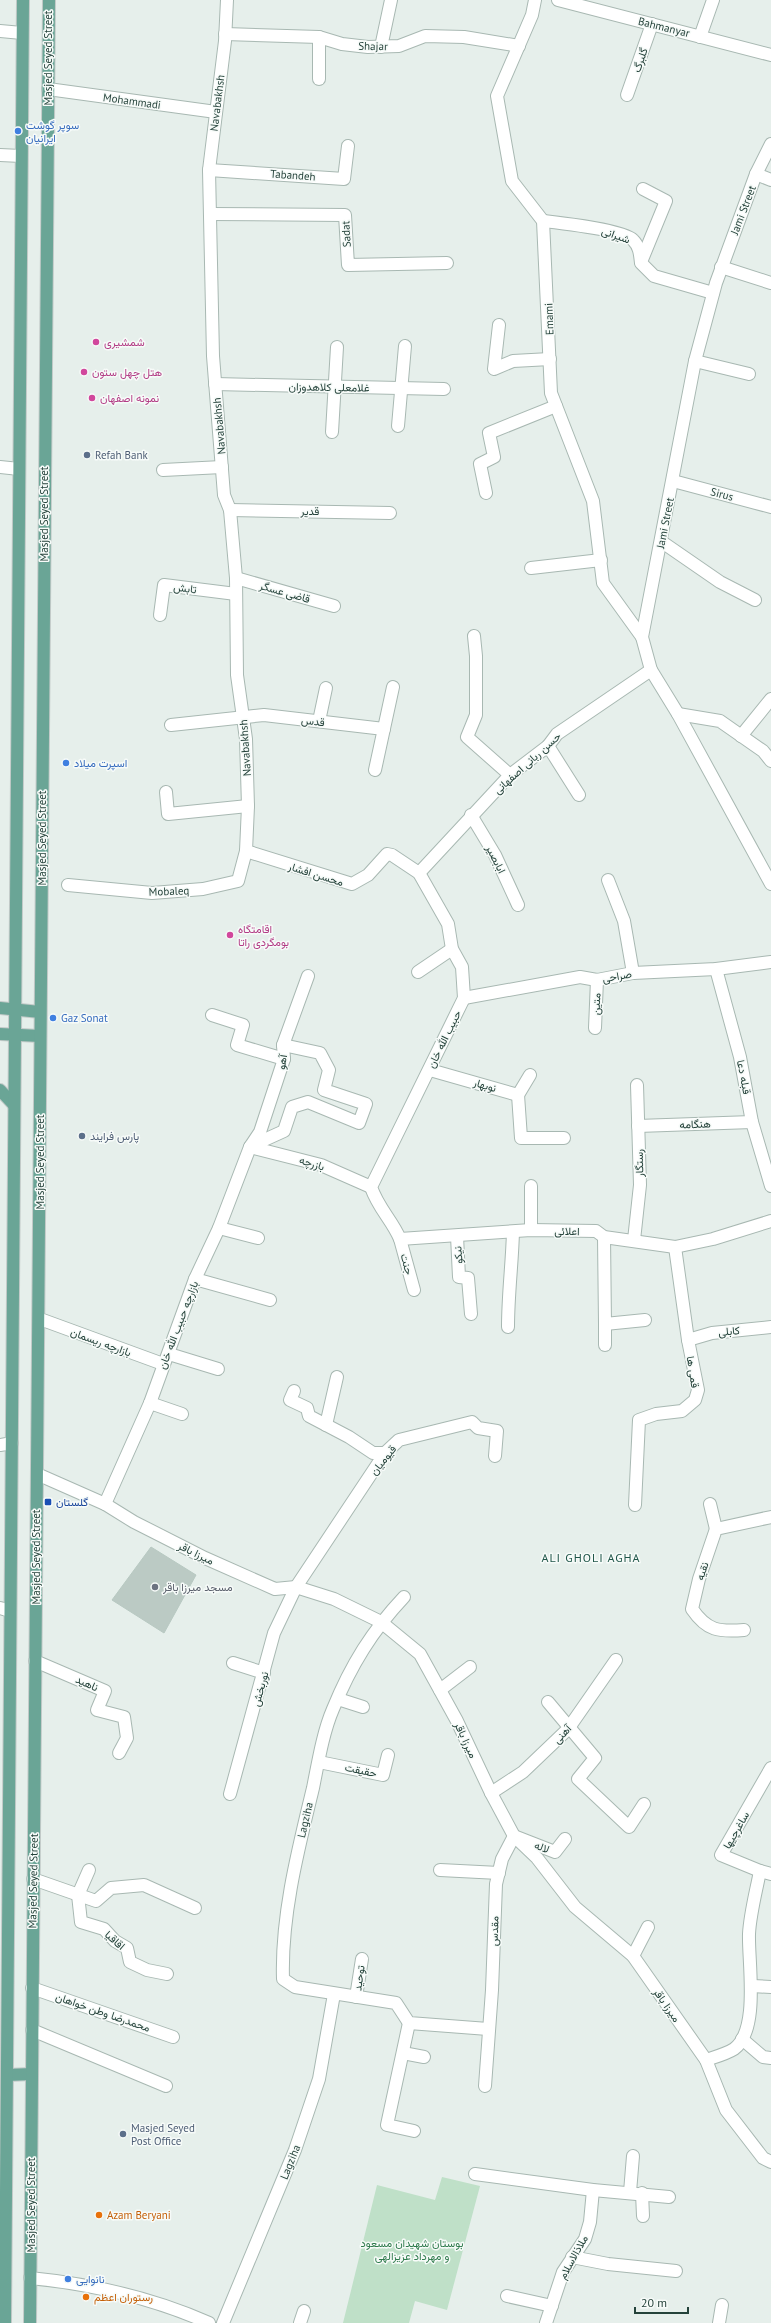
<svg xmlns="http://www.w3.org/2000/svg" width="771" height="2323" font-family="'PT Sans',Vazirmatn,sans-serif">
<style>
.green{fill:#bfe0c8}
.building{fill:#bbcac4;stroke:#b8c9c2}
.lines{fill:none;stroke-linecap:round;stroke-linejoin:round}
.minor-casing{stroke:#a8b8b2;stroke-width:14}
.major-casing{stroke:#c2cac8;stroke-width:14}
.minor{stroke:#fff;stroke-width:12}
.major{stroke:#6aa596;stroke-width:12}
.shop-dot{fill:#3f7fe0;stroke:#f7fbf9;stroke-width:1.5}
.hotel-dot{fill:#d1479c;stroke:#f7fbf9;stroke-width:1.5}
.service-dot{fill:#5c6f8a;stroke:#f7fbf9;stroke-width:1.5}
.transit-dot{fill:#1a4fb4;stroke:#f7fbf9;stroke-width:1.5}
.worship-dot{fill:#6b7280;stroke:#f7fbf9;stroke-width:1.5}
.food-dot{fill:#e8710a;stroke:#f7fbf9;stroke-width:1.5}
.labels{text-anchor:middle;dominant-baseline:central;stroke-width:3;stroke-linejoin:round;paint-order:stroke}
.street-label{font-size:11px;fill:#24423a;stroke:#f7fbf9}
.shop-label{font-size:11px;fill:#366cbe;stroke:#f7fbf9;text-anchor:start}
.hotel-label{font-size:11px;fill:#b23c85;stroke:#f7fbf9;text-anchor:start}
.service-label{font-size:11px;fill:#4e5e75;stroke:#f7fbf9;text-anchor:start}
.transit-label{font-size:11px;fill:#164399;stroke:#f7fbf9;text-anchor:start}
.worship-label{font-size:11px;fill:#5b616d;stroke:#f7fbf9;text-anchor:start}
.food-label{font-size:11px;fill:#c56008;stroke:#f7fbf9;text-anchor:start}
.park-label{font-size:11px;fill:#2d7a4b;stroke:#f7fbf9}
.neighbourhood-label{font-size:12px;letter-spacing:1px;fill:#1f5548;stroke:#f7fbf9}
</style>
<rect width="100%" height="100%" fill="#e6efeb"/>
<path class="green" d="M442,2177l38,9 -33,124 -32,-9 -6,22h-66l34,-138 58,15z"/>
<path class="building" d="M151,1547l45,28 -32,58 -52,-33z"/>
<g class="lines">
<g class="minor-casing">
<g id="minor">
<path d="M535,0l-3,15 -35,81 15,85 31,40 8,172 42,108 10,82 39,54"/>
<path d="M558,0l213,55"/>
<path d="M0,31l22,2"/>
<path d="M225,34l94,3 23,7 26,3 31,-1 26,-10 39,1 55,9"/>
<path d="M319,37v42"/>
<path d="M700,37l13,-37"/>
<path d="M381,47l10,-47"/>
<path d="M48,89l168,23"/>
<path d="M627,95l25,-71"/>
<path d="M771,144l-15,30 -40,109 -21,78 -53,276 9,33 27,44 93,170"/>
<path d="M0,155l21,1"/>
<path d="M209,170l135,9 4,-33"/>
<path d="M756,174l15,6"/>
<path d="M210,214l135,1 3,50 99,-2"/>
<path d="M543,221c17,2 81,9 90,19 7,7 7,15 8,23l13,13 59,17"/>
<path d="M641,262l25,-61 -23,-12"/>
<path d="M721,267l50,16"/>
<path d="M499,325l-5,44 19,-8 37,-2"/>
<path d="M695,361l54,13"/>
<path d="M215,384l229,5"/>
<path d="M398,426l7,-80"/>
<path d="M332,432l5,-85"/>
<path d="M0,467l19,2"/>
<path d="M163,470l59,-3"/>
<path d="M673,481l98,26"/>
<path d="M486,493l-6,-29 14,-7 -5,-24 67,-27"/>
<path d="M230,510l160,3"/>
<path d="M662,542l58,40 35,18"/>
<path d="M531,568l70,-8"/>
<path d="M236,578l98,28"/>
<path d="M160,615l4,-30 72,9"/>
<path d="M474,636l2,20v59l-9,22 43,38"/>
<path d="M678,714l42,7 43,30 8,10"/>
<path d="M319,721l7,-33"/>
<path d="M171,725l93,-10 120,14"/>
<path d="M741,736l30,-37"/>
<path d="M548,746l31,49"/>
<path d="M375,770l18,-83"/>
<path d="M166,792l2,22 80,-8"/>
<path d="M471,815l24,40 23,50"/>
<path d="M246,851l106,33 16,-9 19,-21 5,1 27,18 29,51 4,25 10,18 2,31 -93,189c7,21 21,33 29,52l131,-9 65,1 8,6 71,10 38,-8 58,-18"/>
<path d="M419,873l91,-98 38,-29 9,-12 94,-64"/>
<path d="M608,880l16,41 9,52"/>
<path d="M68,885l84,8 51,-4 35,-8 8,-30 2,-45 -2,-67 -9,-64 -1,-97 -6,-68 -6,-15 -11,-139 -4,-186 16,-129 2,-41"/>
<path d="M716,969l24,88 12,65 19,64"/>
<path d="M418,972l34,-23"/>
<path d="M464,998l116,-21 17,3 36,-7 83,-4 55,-7"/>
<path d="M212,1015l31,10 -6,20 47,14"/>
<path d="M595,1028l2,-48"/>
<path d="M430,1070l88,25 12,-20"/>
<path d="M518,1095l3,43h43"/>
<path d="M638,1126l114,-4"/>
<path d="M251,1146l33,-15 8,-24 16,-5 51,21 7,-19 -42,-14 5,-20 -9,-17 -37,-8"/>
<path d="M250,1147l71,18 50,22"/>
<path d="M219,1228l39,10"/>
<path d="M531,1230v-44"/>
<path d="M457,1236l2,41 9,1 3,36"/>
<path d="M604,1237l1,87 40,-4"/>
<path d="M400,1239l14,51"/>
<path d="M634,1240l6,-55 -3,-100"/>
<path d="M195,1279l75,21"/>
<path d="M40,1319l123,45"/>
<path d="M605,1324v21"/>
<path d="M508,1327c0,-32 4,-62 5,-95"/>
<path d="M688,1340l24,-7 59,-6"/>
<path d="M169,1354l49,15"/>
<path d="M294,1391l-4,9 17,8 2,8 40,21 24,16h12"/>
<path d="M150,1403l32,11"/>
<path d="M326,1425l11,-48"/>
<path d="M0,1445l12,-2"/>
<path d="M37,1474l68,30 29,18 71,36 70,31 21,-2 38,12 47,23 39,32 37,67 34,72 23,43 23,22 38,49 58,49 73,104 20,50 37,48 8,4"/>
<path d="M105,1504l45,-101 45,-124 24,-51 31,-81 10,-15 24,-73 -1,-14 25,-69"/>
<path d="M710,1504l6,25"/>
<path d="M635,1505l4,-85 17,-6 26,-3 13,-11 3,-10 -10,-50 -13,-93"/>
<path d="M404,1597c-32,34 -53,68 -71,112 -10,23 -15,54 -20,79 -15,62 -32,128 -30,191l12,8 101,16 13,20 79,6"/>
<path d="M0,1608l10,3"/>
<path d="M744,1630c-25,2 -37,1 -52,-21l7,-30 17,-50 55,-12"/>
<path d="M35,1661l70,30 -8,19 27,7 3,21 -8,15"/>
<path d="M233,1663l31,10"/>
<path d="M440,1690l30,-23"/>
<path d="M338,1699l25,8"/>
<path d="M548,1702l47,56 -17,21 51,48 15,-23"/>
<path d="M319,1762l64,13 5,-20"/>
<path d="M771,1768l-50,87 39,16 11,3"/>
<path d="M491,1793l32,-21 45,-43 48,-69"/>
<path d="M230,1794l44,-161 22,-46 89,-134 14,-13 73,-18 6,6 19,3 -2,25"/>
<path d="M89,1870l-11,25 3,27 23,7 11,12 12,7 3,14 17,8 20,4"/>
<path d="M440,1870l59,3"/>
<path d="M33,1879l63,22 15,-13 33,-3 51,23"/>
<path d="M633,1956l15,-29"/>
<path d="M752,1986l19,1"/>
<path d="M32,1988l141,49"/>
<path d="M356,1997l6,-38"/>
<path d="M409,2023l-22,102 27,6"/>
<path d="M32,2030l134,56"/>
<path d="M742,2039l21,18 8,1"/>
<path d="M403,2053l21,4"/>
<path d="M706,2060c9,-3 20,-6 28,-11 26,-19 14,-87 15,-115 1,-20 7,-42 11,-63"/>
<path d="M485,2086l7,-96 4,-106 6,-25 12,-23 41,16 10,-13"/>
<path d="M475,2174l118,16 76,7"/>
<path d="M630,2192l3,-36"/>
<path d="M642,2193l1,23"/>
<path d="M572,2257l36,7 68,7"/>
<path d="M30,2278c61,6 123,20 179,45"/>
<path d="M507,2296l45,10"/>
<path d="M223,2323l72,-173 24,-71 15,-85"/>
<path d="M300,2323l4,-12"/>
<path d="M546,2323l17,-51 22,-33 5,-17 3,-32"/>
<path d="M719,2323l3,-18"/>
</g>
</g>
<g class="major-casing">
<g id="major">
<path d="M0,1008l40,4"/>
<path d="M0,1034l40,2"/>
<path d="M0,1090l14,15"/>
<path d="M7,2075l25,-1"/>
<path d="M5,2323l18,-2323"/>
<path d="M30,2323c6,-774 13,-1549 19,-2323"/>
</g>
</g>
<use href="#minor" class="minor"/>
<use href="#major" class="major"/>
</g>
<g class="shop-dot">
<circle cx="18" cy="131" r="4"/>
<circle cx="66" cy="763" r="4"/>
<circle cx="53" cy="1018" r="4"/>
<circle cx="68" cy="2279" r="4"/>
</g>
<g class="hotel-dot">
<circle cx="96" cy="342" r="4"/>
<circle cx="84" cy="372" r="4"/>
<circle cx="92" cy="398" r="4"/>
<circle cx="230" cy="935" r="4"/>
</g>
<g class="service-dot">
<circle cx="87" cy="455" r="4"/>
<circle cx="82" cy="1136" r="4"/>
<circle cx="123" cy="2134" r="4"/>
</g>
<rect class="transit-dot" x="44" y="1498" width="8" height="8" rx="2"/>
<circle class="worship-dot" cx="155" cy="1587" r="4"/>
<g class="food-dot">
<circle cx="99" cy="2215" r="4"/>
<circle cx="86" cy="2297" r="4"/>
</g>
<g class="labels">
<g class="street-label">
<text transform="translate(664 27) rotate(14)">Bahmanyar</text>
<text transform="translate(373 46) rotate(1)">Shajar</text>
<text transform="translate(48 58) rotate(-90)">Masjed Seyed Street</text>
<text transform="translate(640 60) rotate(-71)">گلبرگ</text>
<text transform="translate(132 101) rotate(8)">Mohammadi</text>
<text transform="translate(217 103) rotate(-83)">Navabakhsh</text>
<text transform="translate(293 175) rotate(4)">Tabandeh</text>
<text transform="translate(743 210) rotate(-69)">Jami Street</text>
<text transform="translate(346 234) rotate(-93)">Sadat</text>
<text transform="translate(616 235) rotate(20)">شیرانی</text>
<text transform="translate(549 319) rotate(-92)">Emami</text>
<text transform="translate(329 387) rotate(1)">غلامعلی کلاهدوزان</text>
<text transform="translate(219 426) rotate(-95)">Navabakhsh</text>
<text transform="translate(722 494) rotate(15)">Sirus</text>
<text transform="translate(310 511) rotate(1)">قدیر</text>
<text transform="translate(44 514) rotate(-90)">Masjed Seyed Street</text>
<text transform="translate(665 523) rotate(-79)">Jami Street</text>
<text transform="translate(185 588) rotate(7)">تابش</text>
<text transform="translate(285 592) rotate(16)">قاضی عسگر</text>
<text transform="translate(313 721) rotate(7)">قدس</text>
<text transform="translate(245 748) rotate(-94)">Navabakhsh</text>
<text transform="translate(527 763) rotate(-42)">حسن ربانی اصفهانی</text>
<text transform="translate(42 838) rotate(-90)">Masjed Seyed Street</text>
<text transform="translate(496 859) rotate(63)">ابابصیر</text>
<text transform="translate(316 874) rotate(17)">محسن افشار</text>
<text transform="translate(169 891) rotate(-2)">Mobaleq</text>
<text transform="translate(617 976) rotate(-10)">صراحی</text>
<text transform="translate(596 1004) rotate(-87)">متین</text>
<text transform="translate(444 1039) rotate(-64)">حبیب الله خان</text>
<text transform="translate(282 1062) rotate(-81)">آهو</text>
<text transform="translate(744 1077) rotate(79)">قبله دعا</text>
<text transform="translate(485 1085) rotate(16)">نوبهار</text>
<text transform="translate(695 1124) rotate(-2)">هنگامه</text>
<text transform="translate(40 1162) rotate(-90)">Masjed Seyed Street</text>
<text transform="translate(312 1163) rotate(17)">بازرچه</text>
<text transform="translate(639 1163) rotate(-91)">رستگار</text>
<text transform="translate(567 1231) rotate(1)">اعلائی</text>
<text transform="translate(458 1255) rotate(-94)">نیکو</text>
<text transform="translate(407 1264) rotate(75)">جنت</text>
<text transform="translate(178 1325) rotate(-69)">بازارچه حبیب الله خان</text>
<text transform="translate(729 1331) rotate(-5)">کابلی</text>
<text transform="translate(101 1342) rotate(20)">بازارچه ریسمان</text>
<text transform="translate(693 1372) rotate(81)">قمی ها</text>
<text transform="translate(383 1460) rotate(-51)">قیومیان</text>
<text transform="translate(196 1553) rotate(26)">میرزا باقر</text>
<text transform="translate(36 1557) rotate(-90)">Masjed Seyed Street</text>
<text transform="translate(702 1571) rotate(-72)">نقیه</text>
<text transform="translate(87 1683) rotate(24)">ناهید</text>
<text transform="translate(260 1689) rotate(-75)">نوربخش</text>
<text transform="translate(562 1734) rotate(-47)">آهنی</text>
<text transform="translate(466 1740) rotate(65)">میرزا باقر</text>
<text transform="translate(361 1770) rotate(12)">حقیقت</text>
<text transform="translate(305 1820) rotate(-77)">Lagziha</text>
<text transform="translate(736 1830) rotate(-60)">ساغرچیها</text>
<text transform="translate(542 1847) rotate(21)">لاله</text>
<text transform="translate(33 1881) rotate(-89)">Masjed Seyed Street</text>
<text transform="translate(494 1931) rotate(-88)">مقدس</text>
<text transform="translate(115 1940) rotate(41)">اقاقیا</text>
<text transform="translate(359 1978) rotate(-82)">توحید</text>
<text transform="translate(667 2005) rotate(55)">میرزا باقر</text>
<text transform="translate(103 2012) rotate(19)">محمدرضا وطن خواهان</text>
<text transform="translate(290 2162) rotate(-68)">Lagziha</text>
<text transform="translate(31 2205) rotate(-90)">Masjed Seyed Street</text>
<text transform="translate(573 2257) rotate(-61)">ملاذالاسلام</text>
</g>
<g class="shop-label">
<text x="26" y="125">سوپر گوشت<tspan x="26" dy="13">ایرانیان</tspan></text>
<text x="74" y="763">اسپرت میلاد</text>
<text x="61" y="1018">Gaz Sonat</text>
<text x="76" y="2279">نانوایی</text>
</g>
<g class="hotel-label">
<text x="104" y="342">شمشیری</text>
<text x="92" y="372">هتل چهل ستون</text>
<text x="100" y="398">نمونه اصفهان</text>
<text x="238" y="929">اقامتگاه<tspan x="238" dy="13">بومگردی راتا</tspan></text>
</g>
<g class="service-label">
<text x="95" y="455">Refah Bank</text>
<text x="90" y="1136">پارس فرایند</text>
<text x="131" y="2128">Masjed Seyed<tspan x="131" dy="13">Post Office</tspan></text>
</g>
<g class="transit-label">
<text x="56" y="1502">گلستان</text>
</g>
<g class="worship-label">
<text x="163" y="1587">مسجد میرزا باقر</text>
</g>
<g class="food-label">
<text x="107" y="2215">Azam Beryani</text>
<text x="94" y="2297">رستوران اعظم</text>
</g>
<g class="park-label">
<text x="412" y="2243">بوستان شهیدان مسعود<tspan x="412" dy="13">و مهرداد عزیزالهی</tspan></text>
</g>
<g class="neighbourhood-label">
<text x="591" y="1557">ALI GHOLI AGHA</text>
</g>
</g>
<path d="M635 2307v6h53v-6" fill="none" stroke="#24423a" stroke-width="2"/>
<text x="641" y="2307" font-size="12" fill="#24423a" stroke="#f7fbf9" stroke-width="3" paint-order="stroke">20 m</text>
</svg>
